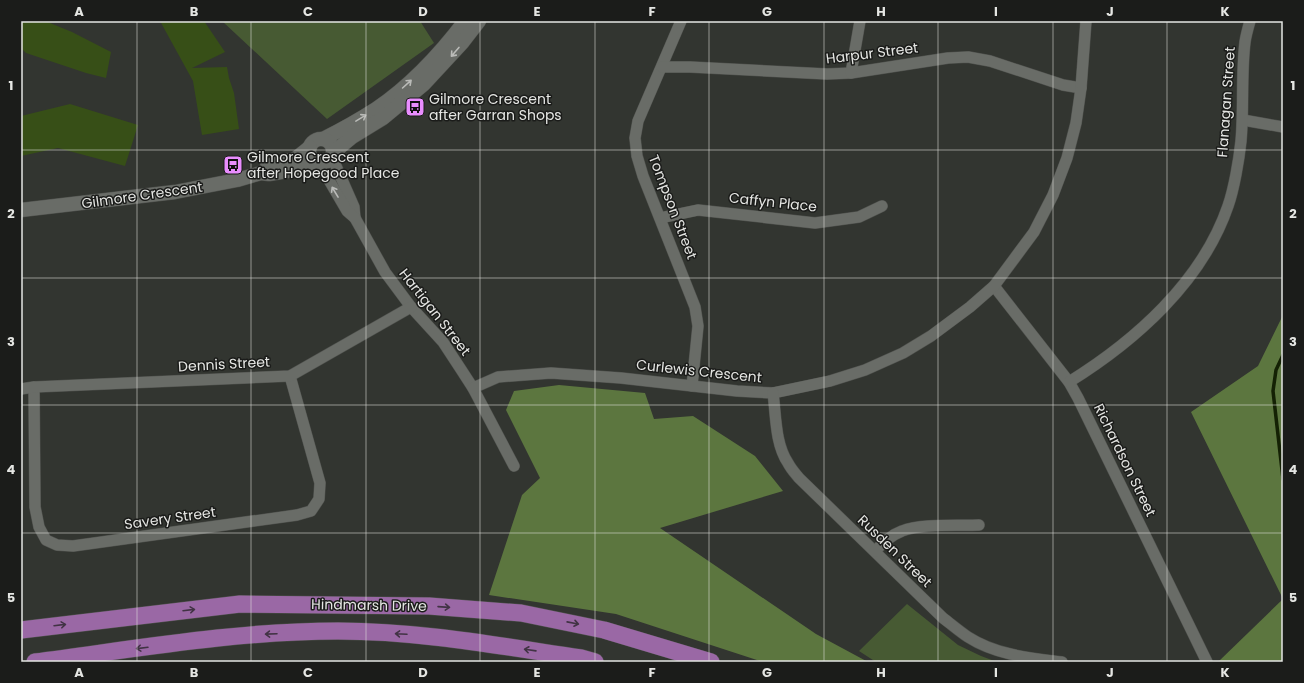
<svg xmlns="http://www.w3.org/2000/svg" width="1304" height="683" font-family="Poppins,sans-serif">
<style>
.green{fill:#475a33}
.forest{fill:#5c763f}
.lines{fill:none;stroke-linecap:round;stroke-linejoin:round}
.stream{stroke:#142104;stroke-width:3.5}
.building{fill:#374f17}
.minor-casing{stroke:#4f514d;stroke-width:12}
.tertiary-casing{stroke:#4f514d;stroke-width:15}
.primary-casing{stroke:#4f514d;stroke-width:18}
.minor{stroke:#696c67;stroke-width:11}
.tertiary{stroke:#696c67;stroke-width:14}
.primary{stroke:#9a68a5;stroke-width:17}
.oneway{stroke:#babbb8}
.oneway2{stroke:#413344}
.grid{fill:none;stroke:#e5e6e3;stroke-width:1;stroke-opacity:0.55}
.labels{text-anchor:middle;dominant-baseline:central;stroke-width:3;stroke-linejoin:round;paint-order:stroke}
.street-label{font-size:14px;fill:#e5e6e3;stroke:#1b1c1a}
.poi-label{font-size:14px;fill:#e5e6e3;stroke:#1b1c1a;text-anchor:start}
.neatline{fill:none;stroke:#e5e6e3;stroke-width:1.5}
.grid-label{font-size:13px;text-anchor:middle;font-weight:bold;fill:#e5e6e3}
</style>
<rect width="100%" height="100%" fill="#323530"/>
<g class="green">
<path d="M222,21h198l14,22 -107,76z"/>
<path d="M907,604l51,41 23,11 16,6h-121l-17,-11z"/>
</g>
<g class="forest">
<path d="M1283,315v284l-92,-187 67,-46z"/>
<path d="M559,385l86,8 9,26 39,-3 62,40 28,35 -123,37 156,106 52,28h-105l-147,-48 -127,-19 33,-100 18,-17 -34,-68 8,-19z"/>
<path d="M1283,599v63h-65z"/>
</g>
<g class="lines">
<path class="stream" d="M1283,355l-7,15 -3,21 10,88"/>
</g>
<g class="building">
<path d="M21,21h24l27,11 39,20 -5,26 -20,-5 -60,-20 -5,-5z"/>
<path d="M160,21h44l21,31 -33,16 35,-1 2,11 5,15 5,36 -37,6 -9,-54z"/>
<path d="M70,104l68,21 -13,41 -67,-18 -37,8v-40z"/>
</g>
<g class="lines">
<g class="minor-casing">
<g id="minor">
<path d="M681,21l-43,100 -3,17 2,18 6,20 52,131 3,19 -6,60"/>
<path d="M662,67h28l137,7 24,-1 97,-15 20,-1 22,4 73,24 18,3"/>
<path d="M851,73l9,-52"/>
<path d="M1243,120l40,7"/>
<path d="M332,157l22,50 1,11"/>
<path d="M319,163l28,48 8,7 30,54 26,35 32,35 19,29 11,17 41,78"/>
<path d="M660,218l38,-8 117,13 44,-6 23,-11"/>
<path d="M994,286l75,96 9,16 129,264"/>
<path d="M1069,382c66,-41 133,-100 159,-176 6,-17 11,-46 13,-65 3,-33 0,-66 4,-99 1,-7 3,-14 5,-21"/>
<path d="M34,387l1,120 4,20 7,13 11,5 16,1 224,-31 14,-4 8,-12 1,-16 -30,-107"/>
<path d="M473,388l25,-11 53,-4 70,5 116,13 36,2 57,-12 35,-11 38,-17 28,-17 39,-29 24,-21 40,-54 19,-37 14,-37 9,-35 5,-35 5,-67"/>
<path d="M21,389l13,-2 256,-11 121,-69"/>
<path d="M773,393c3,22 2,51 15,70 3,6 7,10 11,15l144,140c8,6 16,13 25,19 28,18 62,21 94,25"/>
<path d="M875,551c8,-8 16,-16 27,-20 19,-8 56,-5 77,-6"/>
</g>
</g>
<g class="tertiary-casing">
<g id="tertiary">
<path d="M323,139c18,-9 36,-19 53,-30 34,-23 64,-55 89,-88"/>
<circle cx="321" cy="151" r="12"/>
<path d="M334,152l18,-15 31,-19 41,-34 38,-41 17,-22"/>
<path d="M267,166l28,-7 15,-12"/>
<path d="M21,210l154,-18 62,-12 24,-7 8,1 24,-4 22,-9"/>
</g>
</g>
<g class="primary-casing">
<g id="primary">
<path d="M21,630l219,-26 189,2 92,7 83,17 107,32"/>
<path d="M35,662c100,-13 201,-31 303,-31 81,0 162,15 243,27l14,4"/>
</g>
</g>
<use href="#minor" class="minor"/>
<use href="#tertiary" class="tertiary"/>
<use href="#primary" class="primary"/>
</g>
<defs><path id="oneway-shaft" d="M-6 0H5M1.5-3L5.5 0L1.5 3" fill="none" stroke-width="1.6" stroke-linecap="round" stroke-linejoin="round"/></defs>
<g class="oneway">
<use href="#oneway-shaft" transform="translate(455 52) rotate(131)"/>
<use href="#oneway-shaft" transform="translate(407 84) rotate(-42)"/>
<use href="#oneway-shaft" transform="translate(361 118) rotate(-31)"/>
<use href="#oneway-shaft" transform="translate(335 192) rotate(-121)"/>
</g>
<g class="oneway2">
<use href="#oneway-shaft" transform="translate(444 607) rotate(4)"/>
<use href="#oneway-shaft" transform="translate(189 610) rotate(-7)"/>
<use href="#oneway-shaft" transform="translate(573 623) rotate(11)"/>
<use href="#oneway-shaft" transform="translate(60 625) rotate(-7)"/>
<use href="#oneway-shaft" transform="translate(271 634) rotate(178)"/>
<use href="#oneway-shaft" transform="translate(401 634) rotate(-177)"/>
<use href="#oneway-shaft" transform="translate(142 648) rotate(173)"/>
<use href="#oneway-shaft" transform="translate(530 650) rotate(-172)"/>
</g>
<path class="grid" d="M137,21v641M251,21v641M366,21v641M480,21v641M595,21v641M709,21v641M824,21v641M938,21v641M1053,21v641M1167,21v641M21,150h1262M21,278h1262M21,405h1262M21,533h1262"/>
<defs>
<g id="bus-square" transform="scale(1)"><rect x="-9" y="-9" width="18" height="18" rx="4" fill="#e98dfe" stroke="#1b1c1a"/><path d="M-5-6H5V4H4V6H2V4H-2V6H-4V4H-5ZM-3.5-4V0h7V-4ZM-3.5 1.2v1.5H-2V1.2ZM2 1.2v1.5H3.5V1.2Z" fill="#111"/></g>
</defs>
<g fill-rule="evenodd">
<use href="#bus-square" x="415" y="107"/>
<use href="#bus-square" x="233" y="165"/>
</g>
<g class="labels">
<g class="street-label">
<text transform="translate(872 53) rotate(-7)">Harpur Street</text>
<text transform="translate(1226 102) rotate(-86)">Flanagan Street</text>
<text transform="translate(142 195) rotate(-8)">Gilmore Crescent</text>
<text transform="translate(773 202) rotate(6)">Caffyn Place</text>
<text transform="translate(673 207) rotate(69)">Tompson Street</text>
<text transform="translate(435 312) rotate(52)">Hartigan Street</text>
<text transform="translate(224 364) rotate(-3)">Dennis Street</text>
<text transform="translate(699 371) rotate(6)">Curlewis Crescent</text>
<text transform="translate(1125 460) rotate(64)">Richardson Street</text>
<text transform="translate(170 518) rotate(-8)">Savery Street</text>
<text transform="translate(895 551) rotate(44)">Rusden Street</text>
<text transform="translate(369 605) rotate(1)">Hindmarsh Drive</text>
</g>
<g class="poi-label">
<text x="429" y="99">Gilmore Crescent<tspan x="429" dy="16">after Garran Shops</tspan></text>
<text x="247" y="157">Gilmore Crescent<tspan x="247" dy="16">after Hopegood Place</tspan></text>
</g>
</g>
<rect width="1304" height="683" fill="none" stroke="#1b1c1a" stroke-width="44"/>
<rect x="22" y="22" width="1260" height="639" class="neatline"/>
<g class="grid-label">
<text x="79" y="16">A</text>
<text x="194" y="16">B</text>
<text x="308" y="16">C</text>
<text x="423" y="16">D</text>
<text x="537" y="16">E</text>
<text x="652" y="16">F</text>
<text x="767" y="16">G</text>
<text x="881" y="16">H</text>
<text x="996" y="16">I</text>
<text x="1110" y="16">J</text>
<text x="1225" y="16">K</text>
<text x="11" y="90">1</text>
<text x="1293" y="90">1</text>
<text x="11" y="218">2</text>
<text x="1293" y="218">2</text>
<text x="11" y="346">3</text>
<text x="1293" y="346">3</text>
<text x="11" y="474">4</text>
<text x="1293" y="474">4</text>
<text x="11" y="602">5</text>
<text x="1293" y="602">5</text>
<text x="79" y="677">A</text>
<text x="194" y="677">B</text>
<text x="308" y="677">C</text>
<text x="423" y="677">D</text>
<text x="537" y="677">E</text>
<text x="652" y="677">F</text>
<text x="767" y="677">G</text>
<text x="881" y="677">H</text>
<text x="996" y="677">I</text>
<text x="1110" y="677">J</text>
<text x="1225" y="677">K</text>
</g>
</svg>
